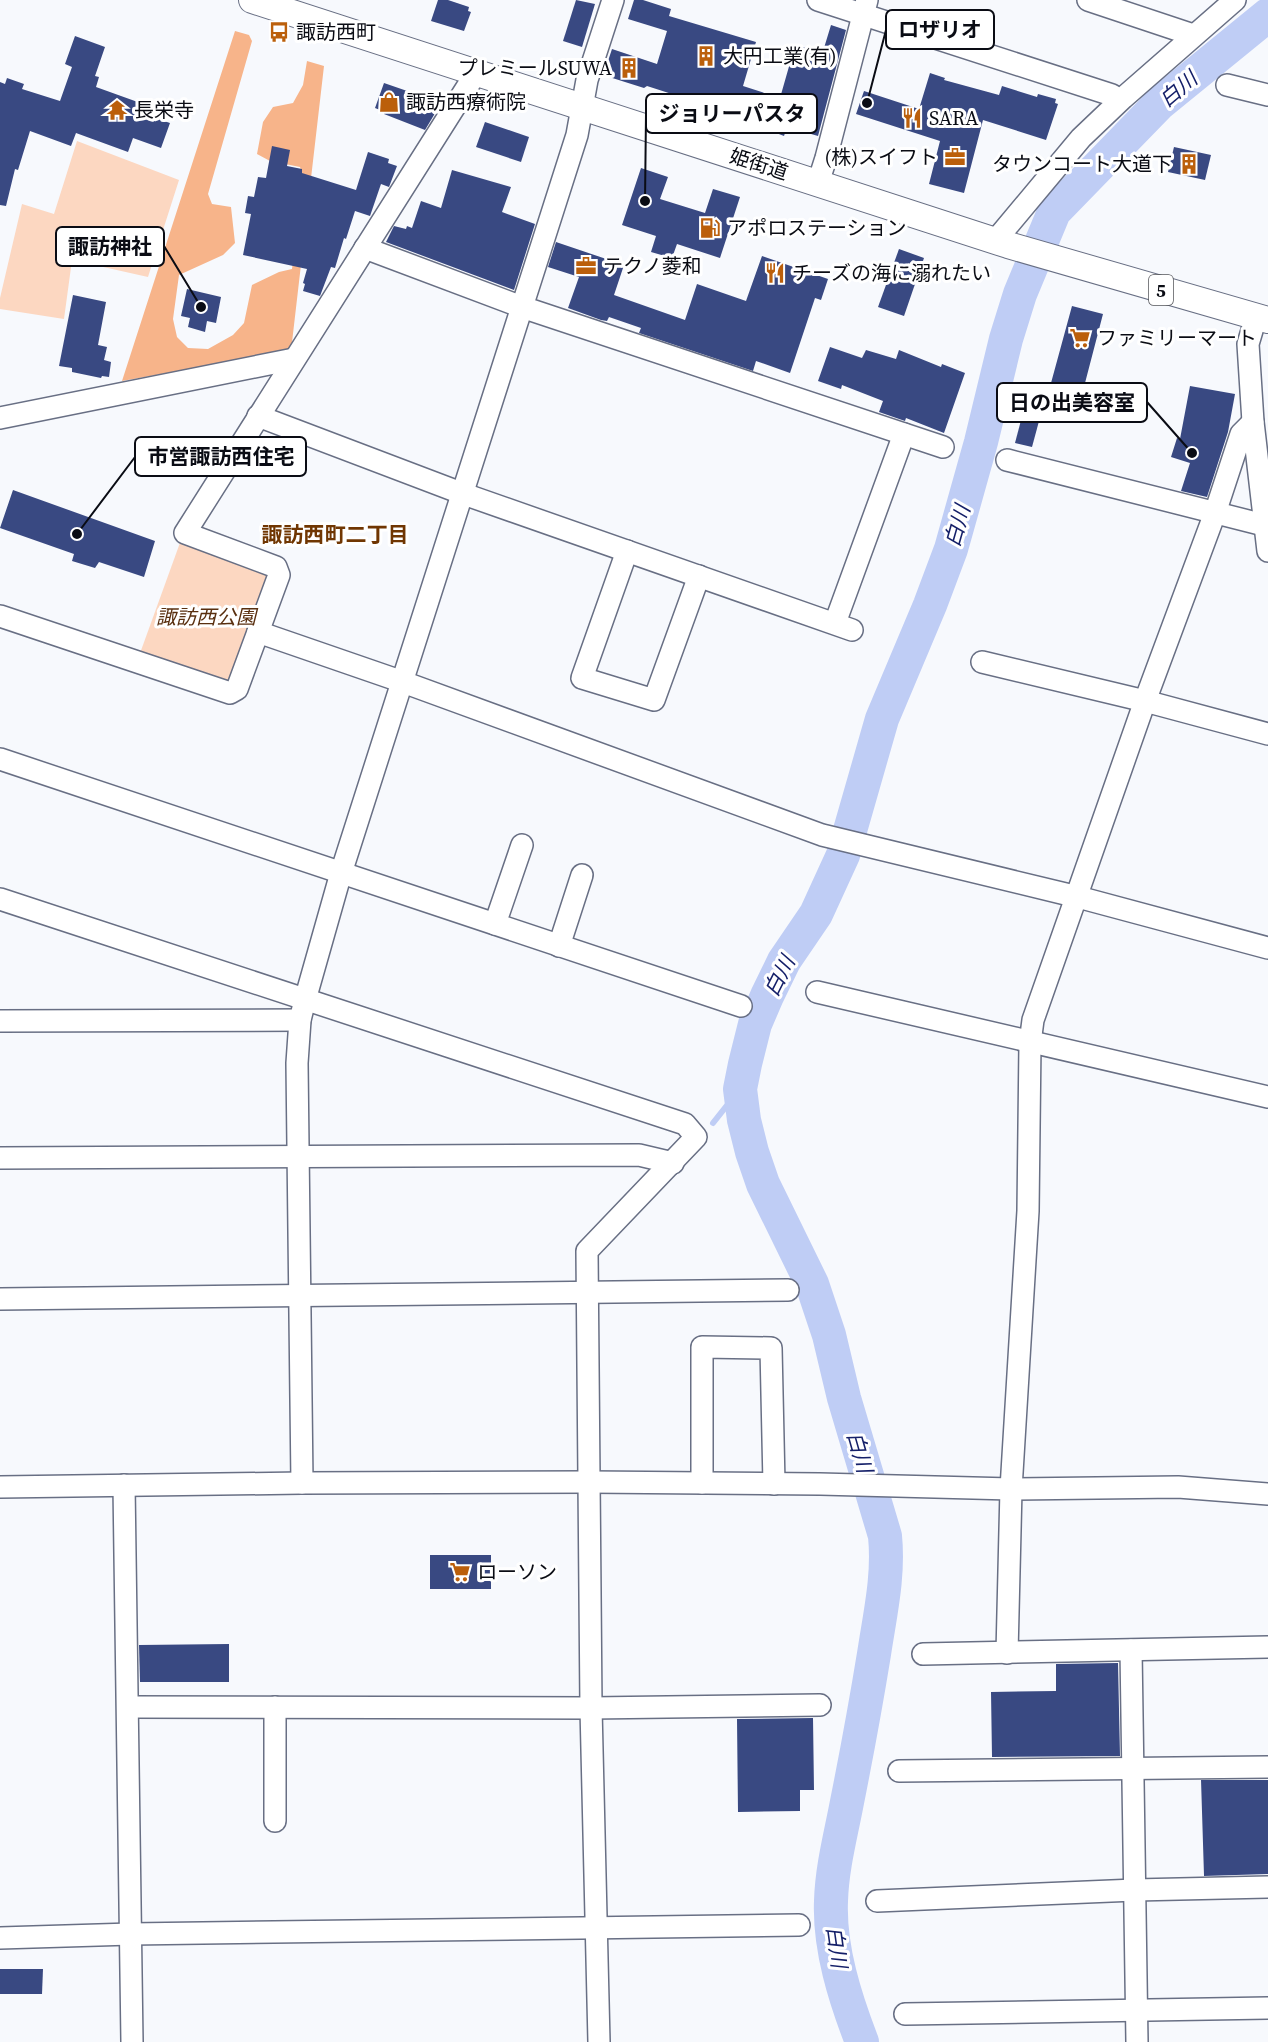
<svg xmlns="http://www.w3.org/2000/svg" width="1268" height="2042" font-family="'Source Serif 4','Noto Sans JP',serif">
<style>
.green{fill:#fcd7c1}
.forest{fill:#f7b48a}
.lines{fill:none;stroke-linecap:round;stroke-linejoin:round}
.stream{stroke:#bfcdf5;stroke-width:6}
.river{stroke:#bfcdf5;stroke-width:34}
.building{fill:#394982}
.minor-casing{stroke:#686f84;stroke-width:24}
.major-casing{stroke:#686f84;stroke-width:28}
.minor{stroke:#fff;stroke-width:21}
.major{stroke:#fff;stroke-width:26}
.labels{text-anchor:middle;dominant-baseline:central;stroke-width:6;stroke-linejoin:round;paint-order:stroke}
.shield{fill:#fff;stroke:#54555a;stroke-width:1.5}
.shield-label{font-size:18px;font-weight:bold;fill:#0a0c14}
.poi-label{font-size:20px;fill:#0a0c14;stroke:#fff;text-anchor:start}
.street-label{font-size:20px;fill:#0a0c14;stroke:#fff}
.park-label{font-size:20px;font-style:italic;fill:#592f0f;stroke:#fff}
.water-label{font-size:21px;font-style:italic;fill:#152069;stroke:#fff}
.neighbourhood-label{font-size:21px;font-weight:bold;fill:#703602;stroke:#fff}
.leader{fill:none;stroke:#0a0c14;stroke-width:2}
.callout-dot{fill:#0a0c14;stroke:#fff;stroke-width:2}
.callout{fill:#fff;stroke:#0a0c14;stroke-width:2}
.callout-label{font-size:21px;text-anchor:middle;font-weight:bold;fill:#0a0c14}
</style>
<rect width="100%" height="100%" fill="#f7f9fd"/>
<g class="green">
<path d="M77,141l102,39 -31,97 -76,-17 -8,59 -64,-10v-11l22,-94 32,10z"/>
<path d="M181,540l85,30 4,11 -36,102 -10,4 -85,-31z"/>
</g>
<path class="forest" d="M235,31l14,4 3,6 -44,153 4,10 19,3 4,36 -12,12 -44,20 -6,44 4,18 11,11 20,1 25,-14 11,-12 8,-38 27,-13 13,-3 12,-91 -4,-11 -30,-6 -13,-7 6,-32 10,-15 20,-4 10,-18 4,-24 17,5 -33,285 -169,30z"/>
<g class="lines">
<path class="stream" d="M713,1123l27,-34"/>
<path class="river" d="M862,2042c-17,-44 -33,-94 -31,-141 1,-34 10,-67 16,-99 10,-50 19,-99 27,-148 6,-40 15,-78 11,-118l-41,-138 -15,-63 -17,-51 -49,-100 -11,-32 -8,-32 -4,-31 5,-25 10,-40 12,-28 17,-35 32,-47 27,-59 39,-136 48,-114 21,-56 30,-107 25,-103 14,-45 34,-82 106,-109 108,-88"/>
</g>
<g class="building">
<path d="M438,0h10l21,7 -1,4 3,1 -7,19 -33,-10z"/>
<path d="M576,0l19,4 -13,43 -19,-6z"/>
<path d="M634,0h9l28,9 -2,7 87,26 -13,44 37,12 10,-35 -3,-1 5,-18 24,7 1,-5 7,2 7,-23 15,5 -28,106 -31,-9 -3,9 -42,-16 -68,-20 1,-5 -28,-9 -3,2 -38,-12 1,-2 -3,-1 8,-24 45,15 10,-33 -39,-12z"/>
<path d="M75,36l30,11 -10,29 4,1 -3,10 50,18 -3,9 27,9 -9,25 -28,-10 -5,14 -52,-19 -5,13 -41,-15 -12,39 -3,-1 -9,37 -6,-1v-123l5,2 2,-6 17,6 -2,5 38,12 12,-34 -7,-3z"/>
<path d="M930,73l15,5 -1,2 55,15 3,-9 35,11 1,-3 18,5 -1,4 3,1 -12,36 -63,-20 -19,73 -35,-9 11,-43 -84,-27 8,-23 55,18z"/>
<path d="M384,83l55,19 -5,13 -9,15 -41,-16 1,-2 -10,-4z"/>
<path d="M485,122l44,15 -8,25 -45,-15z"/>
<path d="M272,146l18,4 -3,16 15,3v4l54,17 12,-38 21,7 -1,4 9,3 -8,21 -8,-3 -11,32 -15,-5 -9,28 -2,-1 -9,30 -4,-1 -11,29 -17,-5 2,-7 -2,-1 4,-14 -64,-14 8,-41 -6,-1 3,-17 6,1 4,-20 8,1z"/>
<path d="M1174,147l37,8 -6,25 -37,-8z"/>
<path d="M641,168l27,9 -8,22 45,14 8,-24 27,8 -20,61 -43,-14 -5,14 -21,-6 5,-16 -34,-11z"/>
<path d="M452,170l59,17 -9,25 33,12 -21,66 -128,-48 8,-16 12,3 1,-3 5,2 9,-27 20,7z"/>
<path d="M556,242l68,23 -10,30 71,25 12,-36 49,17 16,-45 66,23 -7,21 -6,-2 -25,75 -34,-12 -3,10 -114,-38 2,-5 -32,-11 -2,4 -6,-1 -33,-12 11,-31 -31,-10z"/>
<path d="M899,249l25,9 -20,58 -26,-9z"/>
<path d="M187,289l34,8 -5,26 -9,-2 -2,11 -17,-5 2,-9 -9,-2z"/>
<path d="M73,295l33,7 -8,43 9,2 -3,13 7,2 -2,15 -7,-1 -1,2 -29,-6v-4l-13,-2z"/>
<path d="M1072,306l31,8 -18,69 27,7 -8,30 -59,-15z"/>
<path d="M830,347l32,11 4,-8 30,9 3,-9 42,17 1,-3 23,9 -21,60 -38,-15 -1,3 -26,-9 4,-11 -41,-16 -1,4 -23,-8z"/>
<path d="M1190,386l45,8 -7,38 -21,65 -26,-6 9,-28 -19,-6 6,-19 3,1z"/>
<path d="M1025,405l17,5 -10,37 -17,-4z"/>
<path d="M13,490l142,51 -11,36 -45,-15 -4,6 -23,-7 2,-7 -74,-26z"/>
<rect x="430" y="1555" width="61" height="34"/>
<path d="M229,1644v38h-89l-1,-37z"/>
<path d="M1118,1663l2,93 -128,1 -1,-65 65,-1v-27z"/>
<path d="M813,1718l1,72h-14v21l-62,1 -1,-93z"/>
<path d="M1201,1780h67v94l-64,2z"/>
<path d="M0,1969h43l-1,25h-42z"/>
</g>
<g class="lines">
<g class="minor-casing">
<g id="minor">
<path d="M818,0l294,95"/>
<path d="M1088,0l105,35"/>
<path d="M1227,85l41,10"/>
<path d="M818,183l8,-25 41,-158"/>
<path d="M995,241l86,-103 42,-40 112,-98"/>
<path d="M365,248l157,59 421,140"/>
<path d="M1256,317l-8,27 5,78 15,129"/>
<path d="M258,416l203,77 391,137"/>
<path d="M0,418l294,-59"/>
<path d="M1007,460l261,66"/>
<path d="M627,551l-45,127 72,22 45,-124"/>
<path d="M0,616l230,77 7,-4 21,-57 145,50 419,153 256,62 190,51"/>
<path d="M835,623l69,-189"/>
<path d="M258,632l21,-57 -3,-8 -91,-34 291,-460"/>
<path d="M982,662l163,39 123,33"/>
<path d="M0,759l741,247"/>
<path d="M0,899l685,225 11,13 -109,114 4,457 8,334"/>
<path d="M495,924l27,-79"/>
<path d="M559,946l23,-71"/>
<path d="M817,992l451,105"/>
<path d="M0,1021l300,-1"/>
<path d="M0,1158l639,-3 34,8"/>
<path d="M0,1299l788,-9"/>
<path d="M302,1483l-5,-420 3,-43 5,-20 36,-127 236,-738 10,-55 26,-80"/>
<path d="M702,1483v-136l69,1 3,136"/>
<path d="M124,1485l8,557"/>
<path d="M0,1487l302,-4 287,-1 231,2 191,5 167,-2 90,7"/>
<path d="M1131,1650l6,392"/>
<path d="M1007,1653l4,-164 17,-278 2,-168 3,-23 112,-319 70,-188 26,-79 12,-12"/>
<path d="M923,1654l345,-7"/>
<path d="M128,1707l463,1 229,-3"/>
<path d="M275,1707v114"/>
<path d="M899,1771l369,-4"/>
<path d="M877,1901l258,-11 133,-3"/>
<path d="M0,1938l131,-4 668,-9"/>
<path d="M905,2014l363,-6"/>
</g>
</g>
<g class="major-casing">
<path id="major" d="M252,0l756,245 260,75"/>
</g>
<use href="#minor" class="minor"/>
<use href="#major" class="major"/>
</g>
<defs>
<g id="bus-bare" transform="scale(1.62)"><path d="M-5-6H5V4H4V6H2V4H-2V6H-4V4H-5ZM-3.5-4V0h7V-4ZM-3.5 1.2v1.5H-2V1.2ZM2 1.2v1.5H3.5V1.2Z" fill="#bb5f0b" stroke="#fff" stroke-width="2.5" paint-order="stroke"/></g>
<g id="building-bare" transform="scale(1.62)"><path d="M-4-6H4V6H1V3H-1V6H-4ZM-2.5-4.3h1.7v1.8h-1.7ZM.8-4.3h1.7v1.8H.8ZM-2.5-1h1.7V.8h-1.7ZM.8-1h1.7V.8H.8Z" fill="#bb5f0b" stroke="#fff" stroke-width="2.5" paint-order="stroke"/></g>
<g id="shop-bare" transform="scale(1.62)"><path d="M-5-2.5h2.3a2.7 3.5 0 0 1 5.4 0H5L5.5 6h-11ZM-1.5-2.5h3a1.5 2.3 0 0 0-3 0Z" fill="#bb5f0b" stroke="#fff" stroke-width="2.5" paint-order="stroke"/></g>
<g id="temple-bare" transform="scale(1.62)"><path d="M0-6L5-2H3V0L6.5 2.5H4V6H1.5V3h-3V6H-4V2.5H-6.5L-3 0V-2H-5Z" fill="#bb5f0b" stroke="#fff" stroke-width="2.5" paint-order="stroke"/></g>
<g id="restaurant-bare" transform="scale(1.62)"><path d="M-5-6h1v4h1v-4h1v4h1v-4h1v5L-1.5 .5V6h-2V.5L-5-1ZM5-6V6H3V1.5H1.5Q1.5-4 5-6Z" fill="#bb5f0b" stroke="#fff" stroke-width="2.5" paint-order="stroke"/></g>
<g id="office-bare" transform="scale(1.62)"><path d="M-6-3h4V-5.5h4V-3h4V5H-6ZM-1-4.5V-3h2v-1.5ZM-6 0V1H6V0Z" fill="#bb5f0b" stroke="#fff" stroke-width="2.5" paint-order="stroke"/></g>
<g id="fuel-bare" transform="scale(1.62)"><path d="M-5.5-6h7V0h2V4h1.3V-2.5L3-4.5l.8-.8L6-3V5H2.5V1h-1V6h-7ZM-4.2-4.7v3.2H.2V-4.7Z" fill="#bb5f0b" stroke="#fff" stroke-width="2.5" paint-order="stroke"/></g>
<g id="supermarket-bare" transform="scale(1.62)"><path d="M-6-5.5h2.5l.6 2H6L4.5 2H-2.5L-4.4-4H-6ZM-1.5 3.2a1.3 1.3 0 1 0 .1 0ZM3 3.2a1.3 1.3 0 1 0 .1 0Z" fill="#bb5f0b" stroke="#fff" stroke-width="2.5" paint-order="stroke"/></g>
</defs>
<g fill-rule="evenodd">
<use href="#bus-bare" x="279" y="32"/>
<use href="#building-bare" x="706" y="56"/>
<use href="#building-bare" x="629" y="68"/>
<use href="#shop-bare" x="389" y="102"/>
<use href="#temple-bare" x="117" y="110"/>
<use href="#restaurant-bare" x="912" y="118"/>
<use href="#office-bare" x="955" y="157"/>
<use href="#building-bare" x="1189" y="164"/>
<use href="#fuel-bare" x="710" y="228"/>
<use href="#office-bare" x="586" y="266"/>
<use href="#restaurant-bare" x="775" y="273"/>
<use href="#supermarket-bare" x="1080" y="338"/>
<use href="#supermarket-bare" x="460" y="1572"/>
</g>
<g class="labels">
<rect class="shield" x="1149" y="275" width="24" height="30" rx="4.5"/>
<g class="shield-label">
<text x="1161" y="290">5</text>
</g>
<g class="poi-label">
<text x="296" y="32">諏訪西町</text>
<text x="723" y="56">大円工業(有)</text>
<text x="612" y="68" text-anchor="end">プレミールSUWA</text>
<text x="406" y="102">諏訪西療術院</text>
<text x="134" y="110">長栄寺</text>
<text x="929" y="118">SARA</text>
<text x="938" y="157" text-anchor="end">(株)スイフト</text>
<text x="1172" y="164" text-anchor="end">タウンコート大道下</text>
<text x="727" y="228">アポロステーション</text>
<text x="603" y="266">テクノ菱和</text>
<text x="792" y="273">チーズの海に溺れたい</text>
<text x="1097" y="338">ファミリーマート</text>
<text x="477" y="1572">ローソン</text>
</g>
<g class="street-label">
<text transform="translate(759 164) rotate(18)">姫街道</text>
</g>
<g class="park-label">
<text x="206" y="617">諏訪西公園</text>
</g>
<g class="water-label">
<text transform="translate(1178 89) rotate(-40)">白川</text>
<text transform="translate(957 526) rotate(-74)">白川</text>
<text transform="translate(779 976) rotate(-63)">白川</text>
<text transform="translate(860 1452) rotate(74)">白川</text>
<text transform="translate(837 1947) rotate(82)">白川</text>
</g>
<g class="neighbourhood-label">
<text x="335" y="534">諏訪西町二丁目</text>
</g>
</g>
<path class="leader" d="M867 103L886 30M645 201L646 114M201 307L164 246M1192 453L1147 402M77 534L135 457"/>
<g class="callout-dot">
<circle cx="867" cy="103" r="6"/>
<circle cx="645" cy="201" r="6"/>
<circle cx="201" cy="307" r="6"/>
<circle cx="1192" cy="453" r="6"/>
<circle cx="77" cy="534" r="6"/>
</g>
<g class="callout">
<rect x="886" y="10" width="108" height="39" rx="6"/>
<rect x="646" y="94" width="171" height="39" rx="6"/>
<rect x="56" y="227" width="108" height="39" rx="6"/>
<rect x="997" y="383" width="150" height="39" rx="6"/>
<rect x="135" y="437" width="171" height="39" rx="6"/>
</g>
<g class="callout-label">
<text x="940" y="37">ロザリオ</text>
<text x="732" y="121">ジョリーパスタ</text>
<text x="110" y="254">諏訪神社</text>
<text x="1072" y="410">日の出美容室</text>
<text x="221" y="464">市営諏訪西住宅</text>
</g>
</svg>
